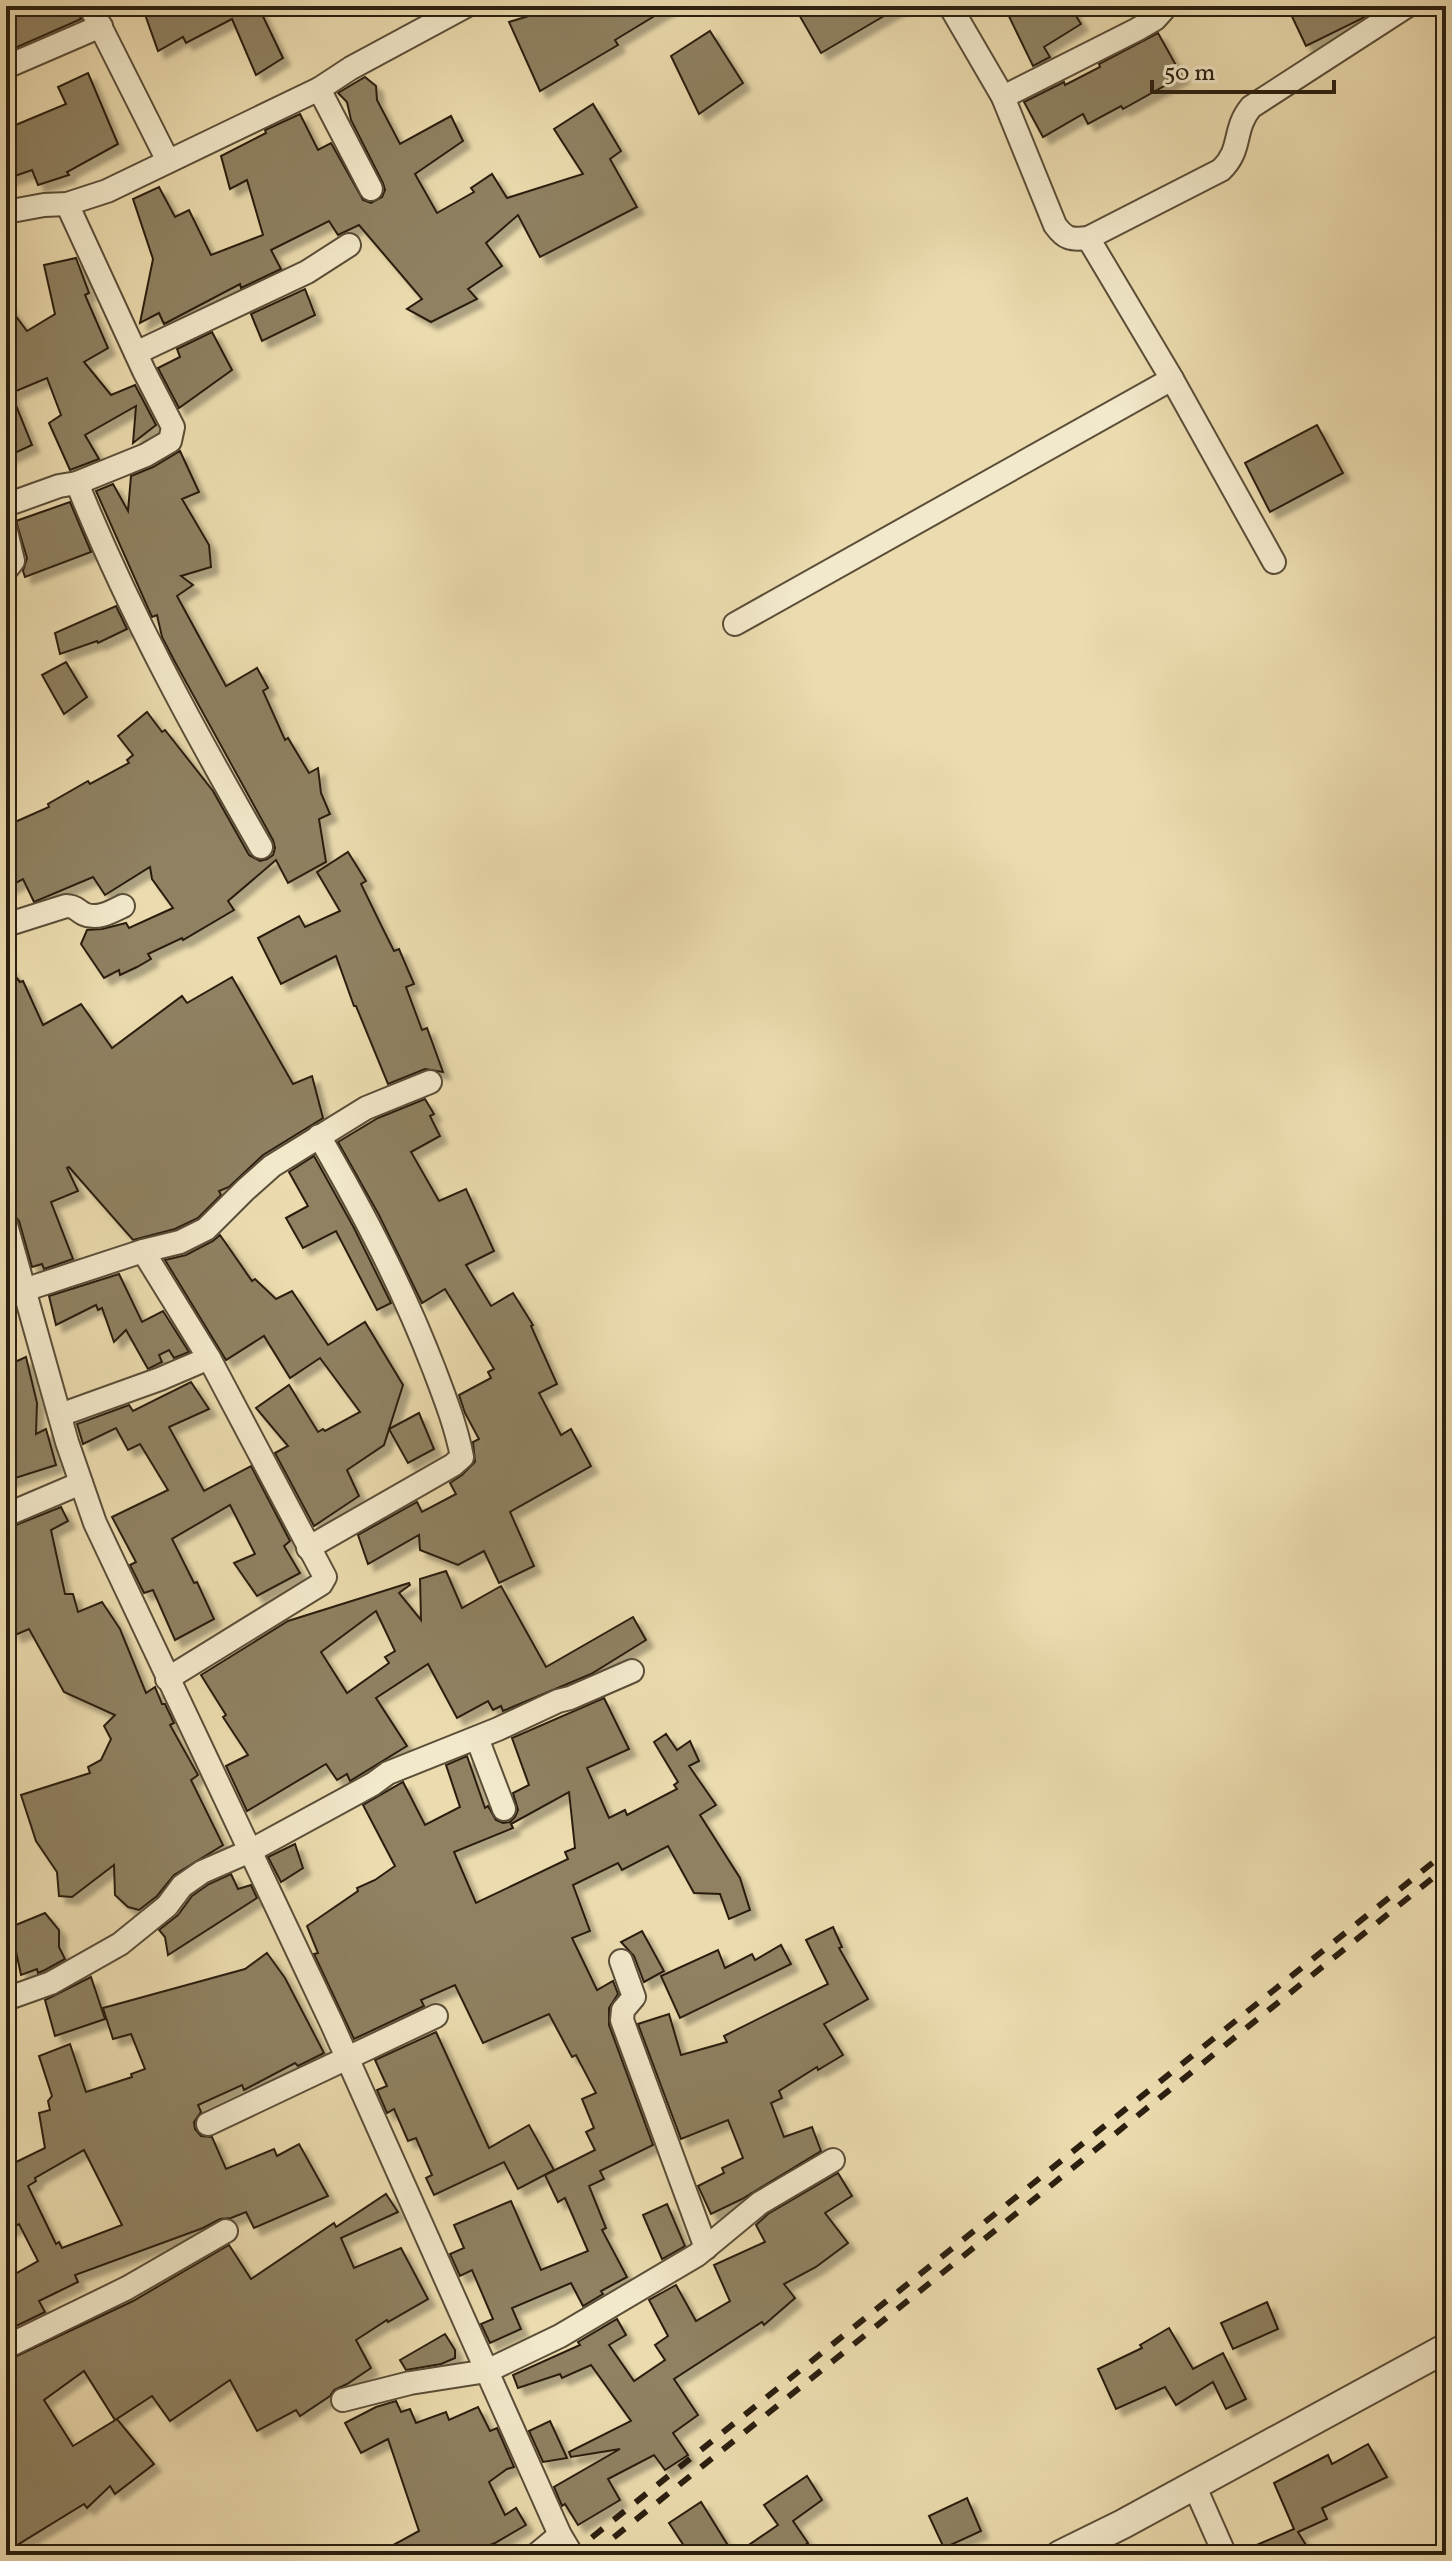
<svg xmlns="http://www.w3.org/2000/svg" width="1452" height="2561" font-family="Vollkorn,serif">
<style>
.building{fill:#8f8162;stroke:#2b1f10;stroke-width:2;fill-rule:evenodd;filter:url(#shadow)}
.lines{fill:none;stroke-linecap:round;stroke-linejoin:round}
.minor-casing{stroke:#5b4e38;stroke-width:26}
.tertiary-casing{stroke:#5b4e38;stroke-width:32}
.minor{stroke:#f2e8ca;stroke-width:22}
.tertiary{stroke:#f2e8ca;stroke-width:28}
.rail{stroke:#2b1f10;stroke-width:6;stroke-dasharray:14 14;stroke-linecap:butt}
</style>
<defs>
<filter id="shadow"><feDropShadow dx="7" dy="7" stdDeviation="2" flood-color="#0004"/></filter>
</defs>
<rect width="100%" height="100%" fill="#ebdbae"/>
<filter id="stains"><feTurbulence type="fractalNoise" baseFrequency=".0025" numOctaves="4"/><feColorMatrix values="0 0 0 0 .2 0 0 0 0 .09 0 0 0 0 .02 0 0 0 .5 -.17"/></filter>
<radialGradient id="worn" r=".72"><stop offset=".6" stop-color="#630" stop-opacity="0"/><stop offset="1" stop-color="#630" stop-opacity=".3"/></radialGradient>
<g class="building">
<path d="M6,6h70l5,13 -75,33z"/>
<path d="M142,6h116l25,52 -27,17 -24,-56 -46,24 -3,-6 -25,14z"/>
<path d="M535,6h136l-56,34 3,5 -78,46 -31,-69 30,-9z"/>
<path d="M811,6h90l-80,47 -23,-40z"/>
<path d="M1004,6h66l11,18 -37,23 6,10 -17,9z"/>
<path d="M1287,6h94l-20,13 -55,27z"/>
<path d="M710,31l33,52 -44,31 -28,-58z"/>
<path d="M1158,33l24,43 -59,33 -2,-3 -33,18 -5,-10 -40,23 -19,-35 40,-20 1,3 35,-18 -1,-3z"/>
<path d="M88,73l30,71 -51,28 2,3 -31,10 -6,-15 -26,9v-50l60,-25 -8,-17z"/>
<path d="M365,77l11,9 1,14 23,44 51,-28 12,25 -48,33 22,39 37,-21 -3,-4 21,-14 15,24 76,-24 -29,-45 39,-25 28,47 -11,8 27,48 -97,50 -22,-42 -32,28 16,23 -34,23 9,10 -46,23 -24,-13 15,-10 -63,-74 -21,10 -9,-14 -58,29 10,19 -40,19 -1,-4 -76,40 -5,-11 -19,10 13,-64 -20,-60 26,-12 16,30 14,-7 22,45 52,-20 -16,-55 -17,9 -9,-33 45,-23 -1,-3 35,-16 18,36 13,-7 32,57 8,3 11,-6 3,-7 -2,-7 -32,-63 -4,-18 -9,-9z"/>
<path d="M76,258l13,35 -4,2 23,53 -24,14 27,33 24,-10 21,40 -23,18 3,-37 -51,29 14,24 -29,11 -21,-47 12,-8 -14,-37 -36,15 21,52 -26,12v-154l21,28 28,-17 -11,-49z"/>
<path d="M305,289l10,26 -53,26 -11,-27z"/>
<path d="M212,332l20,38 -53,38 -21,-40 22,-11 -3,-8z"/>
<path d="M1317,425l26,48 -73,39 -25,-49z"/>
<path d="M180,451l19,41 -17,7 27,46 2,22 -30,9 12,9 -16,11 49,90 31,-18 11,20 -5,3 22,49 3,-2 21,35 9,-5 3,25 9,21 -11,5 7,43 -38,21 -12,-23 -48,41 6,9 -51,30 -1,-2 -34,16 3,5 -14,8 -17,8 -1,-5 -15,8 -23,-34 6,-14 15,-1 24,-6 3,5 44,-20 -21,-29 -2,-12 -45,28 -12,-18 -59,25 -11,-23 -17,9v-62l43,-19 -1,-3 40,-23 2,3 39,-21 -2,-3 6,-5 -15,-19 29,-24 15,20 3,-2 48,61 36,64 11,6 7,-2 6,-4 2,-7 -2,-8 -98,-178 -13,-25 -5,-22 -5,2 -56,-126 17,-7 15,27 3,-35 22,-9z"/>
<path d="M70,502l21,50 -66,25 -2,-6 4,-13 -11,-37z"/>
<path d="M116,606l11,23 -29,14 -1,-2 -37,13 -5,-21z"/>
<path d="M66,662l21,35 -23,17 -22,-39z"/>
<path d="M348,852l18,29 -5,3 22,45 11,22 5,-2 15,35 -8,3 16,43 5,-2 16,44 -18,-3 -37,15 -32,-78h-2l-18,-50 -55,28 -23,-46 41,-22 6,11 35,-16 -23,-39z"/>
<path d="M6,965l14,17 3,-1 20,44 38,-21 31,44 70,-52 5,7 45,-26 61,107 19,-8 11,42 -60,37 -34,32 -10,4 2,4 -23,23 -23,11 -42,11 -64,-73 -2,1 11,23 -27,11 22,57 -29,10 -2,-5 -10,3 -13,-46 -8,-9 -5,-17z"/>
<path d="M425,1099l9,15 -4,2 10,20 -29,16 28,49 27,-12 28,62 -28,14 25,41 22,-13 20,32 -2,1 26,58 -18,9 22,42 10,-6 20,37 -81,46 24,54 -35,17 -15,-32 -26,14 -38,-15 -1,-15 -51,29 -10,-29 59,-33 5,10 34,-18 -6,-11 12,-8 13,-13 -2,-20 6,-3 -14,-26 -6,-18 32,-17 -3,-6 6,-3 -49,-80 -23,14 -43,-88 -41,-73 40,-24z"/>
<path d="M314,1156l40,72 37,75 -14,7 -41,-79 -33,17 -17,-30 22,-12 -19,-34z"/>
<path d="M220,1235l32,46 3,-2 21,20 16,-8 36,54 37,-23 38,63 -19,60 -37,25 12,26 -45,30 -39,-73 13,-7 -32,-38 33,-23 29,47 5,-3 2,2 35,-19 -40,-54 -30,20 -26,-42 -38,24 -61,-100 21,-5 27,-14z"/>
<path d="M119,1274l23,48 21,-11 26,41 -15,6 -5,-8 -10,5 3,7 -14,7 -22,-39 -12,12 -12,-34 -4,2 -2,-5 -40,20 -7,-29z"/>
<path d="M26,1357l11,46 -1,31 10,-5 10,36 -50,16v-42l7,-3 -7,-31v-39z"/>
<path d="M191,1382l18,27 -40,18 35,64 47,-25 39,75 -6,5 16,27 -43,23 -23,-33 21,-9 -25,-49 -58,34 22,44 3,-1 17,37 -39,21 -22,-50 -9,3 -14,-28 6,-3 -24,-45 56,-27 -28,-46 -12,6 -12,-22 -33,16 -6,-20 52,-19 4,6z"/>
<path d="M419,1413l15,36 -26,14 -19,-34z"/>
<path d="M61,1507l7,14 -17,9 14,64h8l5,18 24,-10 18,27 26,64 9,-6 7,17h3l9,19 -4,2 28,50 -7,5 32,65 -49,30 -17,21 -18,14 -11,-3 -13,-12 -1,-30 -42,32 -13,-1 -2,-24 -21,-31 -15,-46 69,-22 -2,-6 13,-7 10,-21 -7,-13 11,-11 -51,-23 -35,-63 -14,6 -8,-15 6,-5 -7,-13v-73z"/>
<path d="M446,1571l16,37 39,-22 45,81 87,-50 13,23 -55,34 -88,37 -2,-5 -8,4 -5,-9 -31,17 -29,-54 -52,34 31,48 -57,35 -3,-7 -10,6 -11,-16 -79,47 -21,-45 22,-11 -25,-38 3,-2 -25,-40 87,-54 121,-38 1,2 -11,8 22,27 -1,-41zM376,1611l19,40 -10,6 4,6 -42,30 -26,-41z"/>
<path d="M604,1698l25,51 -42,19 22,50 16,-8 2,5 50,-26 -3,-4 4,-3 -24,-40 12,-8 11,16 13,-9 9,20 -10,5 27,39 -16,10 40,63 10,32 -21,9 -9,-25 -26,-1 -26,-47 -46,24 -4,-7 -45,22 17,46 -18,7 25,52 16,-9 5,13 -9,14v17l44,120 -53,26 4,8 -15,7 17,42 -4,2 25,47 -26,14 2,3 -20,12 -12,-23 -59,25 9,21 -31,14 -9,-19 12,-5 -21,-49 -12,6 -10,-22 14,-6 -10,-23 57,-24 30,69 47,-19 -23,-53 -7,4 -13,-27 50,-25 -9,-18 8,-4 -12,-29 14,-6 -20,-38 -4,2 -23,-43 -66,29 -28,-58 -34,15 3,6 -70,33 -40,-85 4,-1 -11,-27 51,-35 -1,-3 18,-8 20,-14 -32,-61 40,-23 22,43 35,-18 -14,-42 21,-9 18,52 3,-2 8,14 7,3 7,-1 5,-5 3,-7 -5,-17 16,-8 -17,-47zM569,1792l6,56 -10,4 3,7 -92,44 -22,-51 59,-24 -2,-4z"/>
<path d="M295,1844l8,24 -22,14 -13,-25z"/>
<path d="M231,1874l7,15 13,-4 6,13 -89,57 -3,-18 -6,-7 19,-15 14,-19 17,-12z"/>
<path d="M45,1913l14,17v17l6,12 -20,11 -7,3 -1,-4 -16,6 -6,-28 -9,4v-22z"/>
<path d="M833,1927l9,20 -3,1 29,51 -44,25 19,31 -25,15 -1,-3 -38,24 3,7 -11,5 13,34 28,-10 9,24 -79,48 -31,15 -13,-28 26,-13 -2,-5 21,-10 -15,-38 -47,19 -43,-115 31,-10 12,41 46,-13 -3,-6 104,-52 -22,-44z"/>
<path d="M642,1931l22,40 -20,11 -10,-26 -13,-14z"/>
<path d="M781,1945l10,19 -111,54 -19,-42 57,-26 7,18 27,-14 3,6z"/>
<path d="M267,1953l18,25 39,75 -26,13 -3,-3 -51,27 -2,-5 -44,20 3,7 -7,10 1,7 6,7 11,1 14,32 48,-20 3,7 22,-12 29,52 -74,32 -8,-16 -15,6 -11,1 -17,9 -128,47 3,7 -39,19 6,11 -39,19v-52l32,-18 -19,-37 -13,7v-64l39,-19 -6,-35 11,-3 -2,-9 4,-5 -13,-40 31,-12 16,48 46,-15 -1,-3 14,-5 -14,-35 -18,5 -10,-31 142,-39zM84,2150l38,75 -60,23 -3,-6 -3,2 -28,-58 8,-5 -1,-3z"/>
<path d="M91,1977l14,42 -50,17 -10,-36z"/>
<path d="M436,2032l53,116 40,-23 25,45 -36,19 -14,-27 -70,33 -8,-17 6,-3 -16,-37 -8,3 -14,-32 -7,4 -10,-23 10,-4 -12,-26z"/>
<path d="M838,2173l14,23 -27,17 23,30 -32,24 -32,17 11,14 -31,27 -2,-3 -88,57 24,36 -25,18 15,22 -23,15 -11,-15 -46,24 12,21 -42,25 -13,-21 -3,2 -8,-19 66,-38 -49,8 -2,-5 62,-31 -40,-56 -29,13 -2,-4 -42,14 -5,-13 67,-30 -2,-3 39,-23 9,16 -17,10 25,36 31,-21 -10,-15 13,-9 -19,-36 27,-15 20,36 34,-20 -16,-36 51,-23 -9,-17 12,-11z"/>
<path d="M386,2194l12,18 -57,26 13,30 47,-20 27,51 -40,23 -1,-2 -31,20 15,28 -24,16 -13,6 -4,6 -30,20 -4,-6 -39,21 -27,-51 -60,41 -18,-25 -37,24 -31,-49 -40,29 29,46 44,-27 37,45 -39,30 -5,-8 -23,22 -3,-4 -70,43 -8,-16v-170l127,-60 96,-56 22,34 83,-56 2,4z"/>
<path d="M667,2204l18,42 -23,13 -19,-44z"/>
<path d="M1267,2302l11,27 -45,20 -12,-26z"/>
<path d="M1169,2328l24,41 30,-16 23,46 -20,10 -13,-27 -37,23 -11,-18 -49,22 -18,-40 44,-21 -2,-3z"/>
<path d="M445,2334l10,16v8l-14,6 -35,6 -6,-10z"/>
<path d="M396,2401l5,11 9,-3 6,14 30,-11 3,8 29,-13 12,24 7,-3 17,39 -7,2 -18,13 16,33 11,-7 10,17 -31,18 -30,12h-90l44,-24 -31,-92 -27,14 -16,-30 31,-16z"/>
<path d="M550,2421l17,37 -24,4 -14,-31z"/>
<path d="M1368,2444l19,33 -65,31 5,11 -29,13 14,23h-73l-1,-2 56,-24 -20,-46 54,-28 4,9z"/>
<path d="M807,2476l15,24 -29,21 15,22 -18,12h-100l-21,-32 32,-21 33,53 44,-30 -14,-20z"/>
<path d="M967,2498l14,33 -37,17 -15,-32z"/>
</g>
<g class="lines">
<g class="minor-casing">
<g id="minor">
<path d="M90,6l78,155"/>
<path d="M950,6l53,91 52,128c10,14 16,15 33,13l133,-68c22,-21 11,-40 30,-63l156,-101"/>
<path d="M6,67l95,-41"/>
<path d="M319,89l52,100"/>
<path d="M1003,97l133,-67 19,-11 9,-10 -1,-3"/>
<path d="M6,212l38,-7 23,-1 40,-13 212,-102 32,-21 115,-62"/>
<path d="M1088,238l84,141 102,183"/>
<path d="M136,353l171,-81 42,-27"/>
<path d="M77,483c51,127 116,246 184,364"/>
<path d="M6,505l53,-19 18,-3 69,-28 24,-14 3,-14 -29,-56 -77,-167"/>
<path d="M6,531l7,30 -7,9"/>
<path d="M735,624l437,-245"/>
<path d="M6,925l60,-19c10,0 10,4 18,8 13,6 27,-2 39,-8"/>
<path d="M6,1225l61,217 28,81 237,501 228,511 12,20"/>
<path d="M143,1251l66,107 116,219 -4,7 -154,95"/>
<path d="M24,1290l119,-39 37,-9 26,-13 39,-39 27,-24 94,-58 64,-26"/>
<path d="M60,1415l100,-36 49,-21"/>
<path d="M6,1515l75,-32"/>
<path d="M308,1548l145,-83 9,-8c-6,-31 -17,-59 -28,-88 -32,-83 -71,-157 -115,-233"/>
<path d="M477,1738l27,71"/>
<path d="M621,1961l13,36 -11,13 -1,10 84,228"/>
<path d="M6,1999l45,-16 69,-39 47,-38 15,-20 20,-14 48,-21 123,-67 15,-11 110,-44 60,-28 12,-3 62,-27"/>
<path d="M208,2124l228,-108"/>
<path d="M6,2347l121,-59 99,-57"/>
<path d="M343,2400l67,-17 77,-12 73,-35 137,-81 63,-52 73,-43"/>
<path d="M1194,2485l31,70"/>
<path d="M536,2555l24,-20"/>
</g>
</g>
<g class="tertiary-casing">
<path id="tertiary" d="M1060,2555l63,-31 323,-176"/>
</g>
<use href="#minor" class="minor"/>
<use href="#tertiary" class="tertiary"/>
<g class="rail">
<path d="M570,2555l876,-703"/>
<path d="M592,2555l842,-678"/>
</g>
</g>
<rect width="1452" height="2561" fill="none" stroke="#ebdbae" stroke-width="32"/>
<rect x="8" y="8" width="1436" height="2545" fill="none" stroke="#2b1f10" stroke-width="4"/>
<rect x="16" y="16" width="1420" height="2529" fill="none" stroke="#2b1f10" stroke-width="2"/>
<path d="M1152 80v12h182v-12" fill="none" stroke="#2b1f10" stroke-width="4"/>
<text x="1164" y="80" font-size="24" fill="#2b1f10" stroke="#f2e8ca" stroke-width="6" paint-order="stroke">50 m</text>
<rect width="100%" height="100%" filter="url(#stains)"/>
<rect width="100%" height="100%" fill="url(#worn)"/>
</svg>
